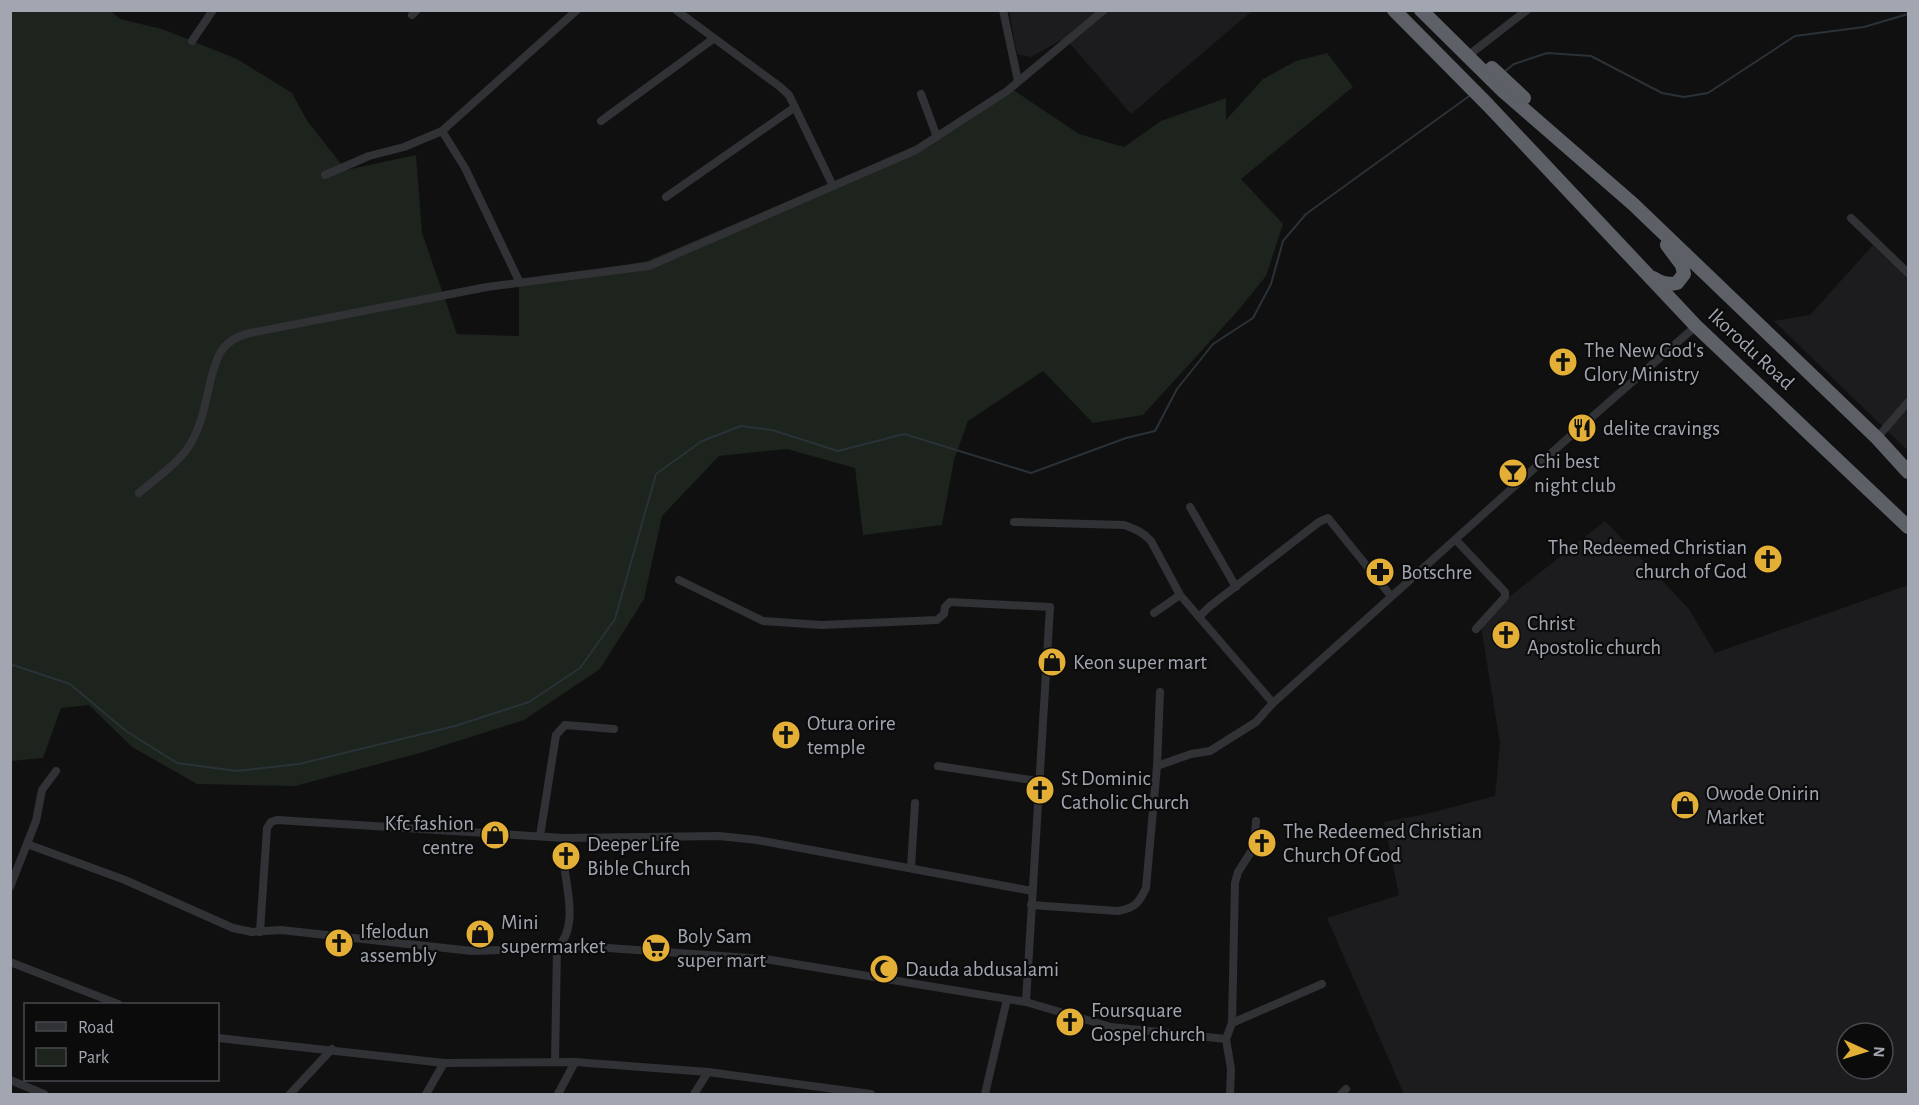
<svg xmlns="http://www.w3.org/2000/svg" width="1919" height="1105" font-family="'Alegreya Sans',sans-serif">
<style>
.built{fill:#1c1c1e;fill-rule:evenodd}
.green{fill:#1d231d}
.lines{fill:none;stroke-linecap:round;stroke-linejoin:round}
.stream{stroke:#2a3238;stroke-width:2}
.street{stroke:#313236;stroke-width:8}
.highway{stroke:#5d6066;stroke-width:14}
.labels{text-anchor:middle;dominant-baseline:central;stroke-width:4.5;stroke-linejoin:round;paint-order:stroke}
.street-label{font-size:21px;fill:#a2a6b1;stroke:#0b0b0c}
.poi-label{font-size:21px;fill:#a2a6b1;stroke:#0b0b0c;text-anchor:start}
</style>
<rect width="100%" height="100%" fill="#101011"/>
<g class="built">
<path d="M1009,11h243l-121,103 -66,-76 -34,19 -14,-3z"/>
<path d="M1873,245l35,33v173l-134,-130 36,-6z"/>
<path d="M1605,521l84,88 26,44 193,-68v509h-504l-77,-176 72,-23 -15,-73 42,-8 69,-18 5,-53 -20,-123zM1847,1033h36v36h-36z"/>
</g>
<path class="green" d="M10,11h101l9,8 42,10 75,30 55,34 16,29 38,48 70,-15 6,78 35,101 62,2v-53l128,-22 281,-119 81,-55 70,47 45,13 37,-26 65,-23v22l37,-41 33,-18 31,-8 26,34 -112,92 42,45 -17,52 -31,38 -92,101 -50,8 -50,-52 -75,50 -14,39 -12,65 -79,10 -8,-67 -68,-19 -68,7 -57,60 -18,83 -44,70 -76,51 -104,33 -125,33 -98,-2 -65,-37 -43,-42 -28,3 -18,50 -32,3z"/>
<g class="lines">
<g class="stream">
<path d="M1504,72l10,-8 33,-11 44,3 71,37 22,4 24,-4 87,-57 69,-9 44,-13"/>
<path d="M10,664l60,20 56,47 51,32 60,8 62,-7 156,-38 74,-24 51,-34 35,-49 41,-145 46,-33 39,-15 31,4 66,21 66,-17 127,39 95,-35 29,-7 22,-42 36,-45 40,-26 18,-34 12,-43 23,-27 166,-120"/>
</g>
<g class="street">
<path d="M676,10l103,76 10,9 44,91"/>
<path d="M1003,10l15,71"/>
<path d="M412,15l5,-5"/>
<path d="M192,41l21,-31"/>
<path d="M1474,51l53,-41"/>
<path d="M921,94l16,43"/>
<path d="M601,121l112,-82"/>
<path d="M442,131l135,-121"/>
<path d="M325,175l44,-19 35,-9 38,-16 23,37 55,115"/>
<path d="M666,197l129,-90"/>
<path d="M1851,218l57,55"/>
<path d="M1877,438l31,-36"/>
<path d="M139,493c18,-16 42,-31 53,-52 16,-29 15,-63 28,-88 7,-12 18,-17 30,-20l237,-46 162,-21 267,-116 91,-59 97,-81"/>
<path d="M1190,507l46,80"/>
<path d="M1014,522l110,3c11,4 19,7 27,16l29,54 19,22"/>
<path d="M1456,540l49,52v5l-29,32"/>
<path d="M679,580l84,41 59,4 115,-5 7,-6 1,-7 5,-5 100,5 -24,395"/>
<path d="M1154,613l26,-18"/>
<path d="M1273,703l-74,-86 10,-10 110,-85 9,-4 63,78"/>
<path d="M938,766l100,15"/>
<path d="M1157,766l3,-74"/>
<path d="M540,836l16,-101 9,-10 49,4"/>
<path d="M27,844l98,36 108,48 19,4 29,-2 191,21 122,-4 171,12 261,43 85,25 115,12"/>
<path d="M911,867l4,-64"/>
<path d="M10,887l26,-66 6,-31 14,-19"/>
<path d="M1031,905l87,6c17,-3 21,-8 28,-23l11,-122 34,-12 19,-3 46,-29 17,-19 294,-264 129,-113"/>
<path d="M260,932l7,-104 4,-6 6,-2 287,18 155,-2 38,4 275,51"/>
<path d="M10,962l108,42"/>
<path d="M1232,1023l90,-39"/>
<path d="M218,1038l226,25 131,-1 133,10 163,22"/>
<path d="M555,1062l2,-114c20,-19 11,-53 8,-77 -2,-11 -1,-22 -1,-33"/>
<path d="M10,1080l34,14"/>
<path d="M290,1094l42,-45"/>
<path d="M426,1094l18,-31"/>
<path d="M558,1094l17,-32"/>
<path d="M694,1094l14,-22"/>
<path d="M985,1094l22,-95"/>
<path d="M1230,1094l1,-25 -5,-30 6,-16 3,-140 3,-11 16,-25 2,-26"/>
<path d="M1341,1094l5,-5"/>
</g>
<g class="highway">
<path d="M1394,10l94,95 208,221 212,201"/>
<path d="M1421,10l82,81 130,113 244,234 31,34"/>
<path d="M1492,68l32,30"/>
<path d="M1653,278c8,5 14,7 24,5l7,-9 -2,-9 -15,-20"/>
</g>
</g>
<defs>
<g id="church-disc" transform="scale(1.5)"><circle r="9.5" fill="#e3af36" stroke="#0b0b0c"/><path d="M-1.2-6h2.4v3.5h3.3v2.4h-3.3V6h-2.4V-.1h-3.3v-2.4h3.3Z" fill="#111"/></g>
<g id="restaurant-disc" transform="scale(1.5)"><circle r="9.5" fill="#e3af36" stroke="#0b0b0c"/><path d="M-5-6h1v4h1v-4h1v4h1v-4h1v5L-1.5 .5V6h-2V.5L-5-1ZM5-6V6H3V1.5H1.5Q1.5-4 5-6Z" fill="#111"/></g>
<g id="bar-disc" transform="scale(1.5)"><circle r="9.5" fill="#e3af36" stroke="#0b0b0c"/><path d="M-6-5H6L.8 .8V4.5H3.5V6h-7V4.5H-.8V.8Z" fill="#111"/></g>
<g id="pharmacy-disc" transform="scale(1.5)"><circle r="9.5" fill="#e3af36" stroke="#0b0b0c"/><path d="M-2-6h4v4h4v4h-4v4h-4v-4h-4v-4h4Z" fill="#111"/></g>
<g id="shop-disc" transform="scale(1.5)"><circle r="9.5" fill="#e3af36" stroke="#0b0b0c"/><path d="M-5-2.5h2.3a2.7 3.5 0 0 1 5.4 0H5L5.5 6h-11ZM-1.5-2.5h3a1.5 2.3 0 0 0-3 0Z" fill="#111"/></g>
<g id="supermarket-disc" transform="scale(1.5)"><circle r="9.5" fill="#e3af36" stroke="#0b0b0c"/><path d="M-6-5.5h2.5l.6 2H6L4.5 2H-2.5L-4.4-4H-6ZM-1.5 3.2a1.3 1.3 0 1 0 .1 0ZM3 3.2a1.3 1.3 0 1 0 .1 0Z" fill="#111"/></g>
<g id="mosque-disc" transform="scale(1.5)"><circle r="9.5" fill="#e3af36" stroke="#0b0b0c"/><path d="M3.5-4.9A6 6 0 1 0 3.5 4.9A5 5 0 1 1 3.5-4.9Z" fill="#111"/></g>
</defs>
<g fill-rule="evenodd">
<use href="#church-disc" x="1563" y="362"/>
<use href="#restaurant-disc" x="1582" y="428"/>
<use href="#bar-disc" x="1513" y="473"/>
<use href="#church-disc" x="1768" y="559"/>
<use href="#pharmacy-disc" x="1380" y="572"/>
<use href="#church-disc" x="1506" y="635"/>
<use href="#shop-disc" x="1052" y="662"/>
<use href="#church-disc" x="786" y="735"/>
<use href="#church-disc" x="1040" y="790"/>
<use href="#shop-disc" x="1685" y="805"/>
<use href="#shop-disc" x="495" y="835"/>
<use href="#church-disc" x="1262" y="843"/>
<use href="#church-disc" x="566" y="856"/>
<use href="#shop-disc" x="480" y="934"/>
<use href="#church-disc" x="339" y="943"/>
<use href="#supermarket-disc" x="656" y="948"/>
<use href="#mosque-disc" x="884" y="969"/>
<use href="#church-disc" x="1070" y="1022"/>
</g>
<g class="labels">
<g class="street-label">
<text transform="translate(1751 349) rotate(43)">Ikorodu Road</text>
</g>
<g class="poi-label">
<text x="1584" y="350">The New God's<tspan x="1584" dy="24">Glory Ministry</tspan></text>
<text x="1603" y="428">delite cravings</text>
<text x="1534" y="461">Chi best<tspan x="1534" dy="24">night club</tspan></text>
<text x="1747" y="547" text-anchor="end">The Redeemed Christian<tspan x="1747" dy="24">church of God</tspan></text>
<text x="1401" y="572">Botschre</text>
<text x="1527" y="623">Christ<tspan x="1527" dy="24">Apostolic church</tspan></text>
<text x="1073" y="662">Keon super mart</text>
<text x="807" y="723">Otura orire<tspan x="807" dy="24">temple</tspan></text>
<text x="1061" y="778">St Dominic<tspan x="1061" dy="24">Catholic Church</tspan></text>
<text x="1706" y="793">Owode Onirin<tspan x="1706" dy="24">Market</tspan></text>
<text x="474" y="823" text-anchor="end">Kfc fashion<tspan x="474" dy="24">centre</tspan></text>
<text x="1283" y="831">The Redeemed Christian<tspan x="1283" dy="24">Church Of God</tspan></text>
<text x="587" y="844">Deeper Life<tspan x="587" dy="24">Bible Church</tspan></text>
<text x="501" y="922">Mini<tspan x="501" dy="24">supermarket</tspan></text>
<text x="360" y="931">Ifelodun<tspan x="360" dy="24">assembly</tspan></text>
<text x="677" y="936">Boly Sam<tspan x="677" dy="24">super mart</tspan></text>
<text x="905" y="969">Dauda abdusalami</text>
<text x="1091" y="1010">Foursquare<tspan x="1091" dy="24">Gospel church</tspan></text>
</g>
</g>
<rect width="1919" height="1105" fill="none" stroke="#a2a6b1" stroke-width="24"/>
<rect x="24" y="1003" width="195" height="78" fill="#0b0b0c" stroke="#47494e" stroke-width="1.5"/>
<rect x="36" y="1022" width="30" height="9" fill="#313236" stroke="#47494e" stroke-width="1.5"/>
<text x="78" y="1033" font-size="18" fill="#a2a6b1">Road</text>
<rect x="36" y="1048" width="30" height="18" fill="#1d231d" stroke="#47494e" stroke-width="1.5"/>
<text x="78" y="1063" font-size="18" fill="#a2a6b1">Park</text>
<g transform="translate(1865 1051) rotate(94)"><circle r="28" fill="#0b0b0c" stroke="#47494e" stroke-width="1.5"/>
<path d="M0-4.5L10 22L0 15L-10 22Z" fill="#e3af36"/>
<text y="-9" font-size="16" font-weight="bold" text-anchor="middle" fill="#a2a6b1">N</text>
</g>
</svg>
